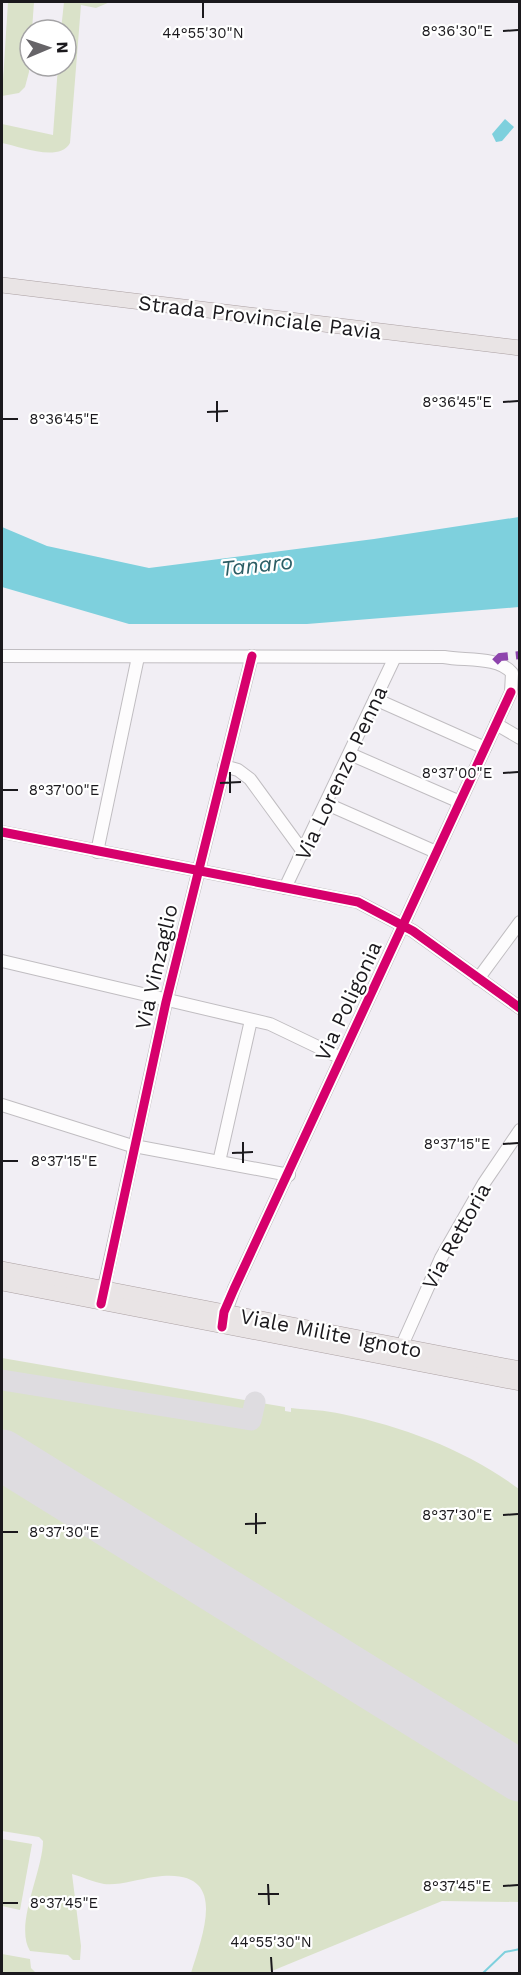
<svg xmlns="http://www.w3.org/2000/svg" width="521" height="1975" font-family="'Work Sans',sans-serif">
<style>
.green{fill:#dae2c9}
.water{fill:#7ed0dd}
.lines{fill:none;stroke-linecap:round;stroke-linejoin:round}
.stream{stroke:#7ed0dd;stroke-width:2}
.taxiway{stroke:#dedce0;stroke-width:21}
.runway{stroke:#dedce0;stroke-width:51}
.minor-casing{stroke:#c0bdc1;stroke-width:14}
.major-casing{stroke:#aba0a2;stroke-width:16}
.minor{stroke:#fdfcfd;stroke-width:12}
.major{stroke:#e9e4e5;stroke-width:15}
.quiet{stroke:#8e44ad;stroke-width:8;stroke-dasharray:15 8;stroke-linecap:butt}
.cycleway-casing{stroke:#fff;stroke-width:13}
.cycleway{stroke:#d6006c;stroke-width:9}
.ticks{fill:none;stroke:#1b191d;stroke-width:2}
.labels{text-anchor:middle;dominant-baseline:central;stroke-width:4.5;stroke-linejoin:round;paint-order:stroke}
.street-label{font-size:21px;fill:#1b191d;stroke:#fff}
.water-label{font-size:22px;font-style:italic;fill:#2c5e65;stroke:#fff}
.ticks-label{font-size:15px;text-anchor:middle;fill:#1b191d;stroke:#fff;stroke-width:4.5;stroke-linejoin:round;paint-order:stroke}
</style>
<rect width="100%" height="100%" fill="#f1eef4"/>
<g class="green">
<path d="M8,2h26l-5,70 -4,15 -6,6 -17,3z"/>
<path d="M64,2h46l-14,6 -15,-3 -11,138c-11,20 -51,3 -68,0v-19l51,11 5,-69h8v-36h-5z"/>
<path d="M2,1358l283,49v4l6,1v-4c17,2 34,2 51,6 63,13 126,37 177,75v413l-77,-1 -175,72h-76c13,-42 39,-107 -37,-96 -15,2 -36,9 -50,7 -11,-2 -21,-7 -32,-10l9,72 -1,14h-7l-5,-5 -38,-4c-16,-26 13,-80 13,-110l-4,-4 -37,-6z"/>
<path d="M2,1839l30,5 -12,66 -18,-4z"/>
<path d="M2,1954l28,5 1,9 5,5h-34z"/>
</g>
<g class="water">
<path d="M505,119l9,8 -12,14 -6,1 -4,-8z"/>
<path d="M519,517v90l-212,17h-178l-127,-37v-60l45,19 102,22 225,-29z"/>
</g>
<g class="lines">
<path class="stream" d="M482,1974l23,-22 15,-3"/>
<path class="taxiway" d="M2,1380l249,40 4,-18"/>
<path class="runway" d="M2,1455l518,321"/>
<g class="minor-casing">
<g id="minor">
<path d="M2,656l442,1c21,4 54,-1 68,16l-1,19 -277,597 -11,31"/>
<path d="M375,699l110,49"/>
<path d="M496,724l24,14"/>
<path d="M350,754l110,48"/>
<path d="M224,766l14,4 12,9 54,74"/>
<path d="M327,804l109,48"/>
<path d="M2,832l356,70 55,29 107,77"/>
<path d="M97,852l41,-195"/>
<path d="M285,888l110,-231"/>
<path d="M2,961l268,63 71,34"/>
<path d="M478,979l42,-57"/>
<path d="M2,1105l127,40 160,30"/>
<path d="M219,1162l32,-142"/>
<path d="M102,1297l64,-295 86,-346"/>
<path d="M399,1352l42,-94 43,-75 36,-53"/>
</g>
</g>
<g class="major-casing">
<g id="major">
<path d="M2,285l518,63"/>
<path d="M2,1269l518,100"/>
<path d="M2,1283l518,100"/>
</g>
</g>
<use href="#minor" class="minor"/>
<use href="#major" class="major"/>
<path class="quiet" d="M495,662l5,-5 20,-2"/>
<g class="cycleway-casing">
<g id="cycleway">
<path d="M2,832l356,70 55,29 107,77"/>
<path d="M101,1304l65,-302 86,-346"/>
<path d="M222,1327l2,-15 10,-23 277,-597"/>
</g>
</g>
<use href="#cycleway" class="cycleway"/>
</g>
<path class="ticks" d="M203,3v15M503,31l15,-1M217,401v21M503,402l15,-1M207,412l21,-1M3,419h15M230,772v21M503,773l15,-1M220,783l21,-1M3,790h15M243,1142v21M503,1144l15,-1M232,1153l21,-1M3,1161h15M256,1513v21M503,1515l15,-1M245,1524l21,-1M3,1532h15M268,1884l1,21M503,1886l15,-1M258,1894h21M3,1903h15M271,1957l1,15"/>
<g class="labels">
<g class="street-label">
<text transform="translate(260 317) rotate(7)">Strada Provinciale Pavia</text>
<text transform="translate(341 773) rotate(-65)">Via Lorenzo Penna</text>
<text transform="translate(156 967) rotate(-77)">Via Vinzaglio</text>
<text transform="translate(348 1001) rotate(-65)">Via Poligonia</text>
<text transform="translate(456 1236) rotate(-61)">Via Rettoria</text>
<text transform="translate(331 1333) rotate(11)">Viale Milite Ignoto</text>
</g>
<g class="water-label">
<text transform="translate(257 565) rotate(-6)">Tanaro</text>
</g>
</g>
<g class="ticks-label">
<text x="457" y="36">8°36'30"E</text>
<text x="203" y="38">44°55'30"N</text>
<text x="457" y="407">8°36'45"E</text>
<text x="64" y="424">8°36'45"E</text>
<text x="457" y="778">8°37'00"E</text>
<text x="64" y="795">8°37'00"E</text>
<text x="457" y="1149">8°37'15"E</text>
<text x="64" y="1166">8°37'15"E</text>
<text x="457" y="1520">8°37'30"E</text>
<text x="64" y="1537">8°37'30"E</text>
<text x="457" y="1891">8°37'45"E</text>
<text x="64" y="1908">8°37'45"E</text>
<text x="271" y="1947">44°55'30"N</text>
</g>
<rect width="521" height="1975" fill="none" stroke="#1b191d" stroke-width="6"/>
<g transform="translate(48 48) rotate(88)"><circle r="28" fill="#ffffff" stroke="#a4a3a5" stroke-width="1.5"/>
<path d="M0-4.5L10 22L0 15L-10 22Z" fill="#666468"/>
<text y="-9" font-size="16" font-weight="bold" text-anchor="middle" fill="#1b191d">N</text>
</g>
</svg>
